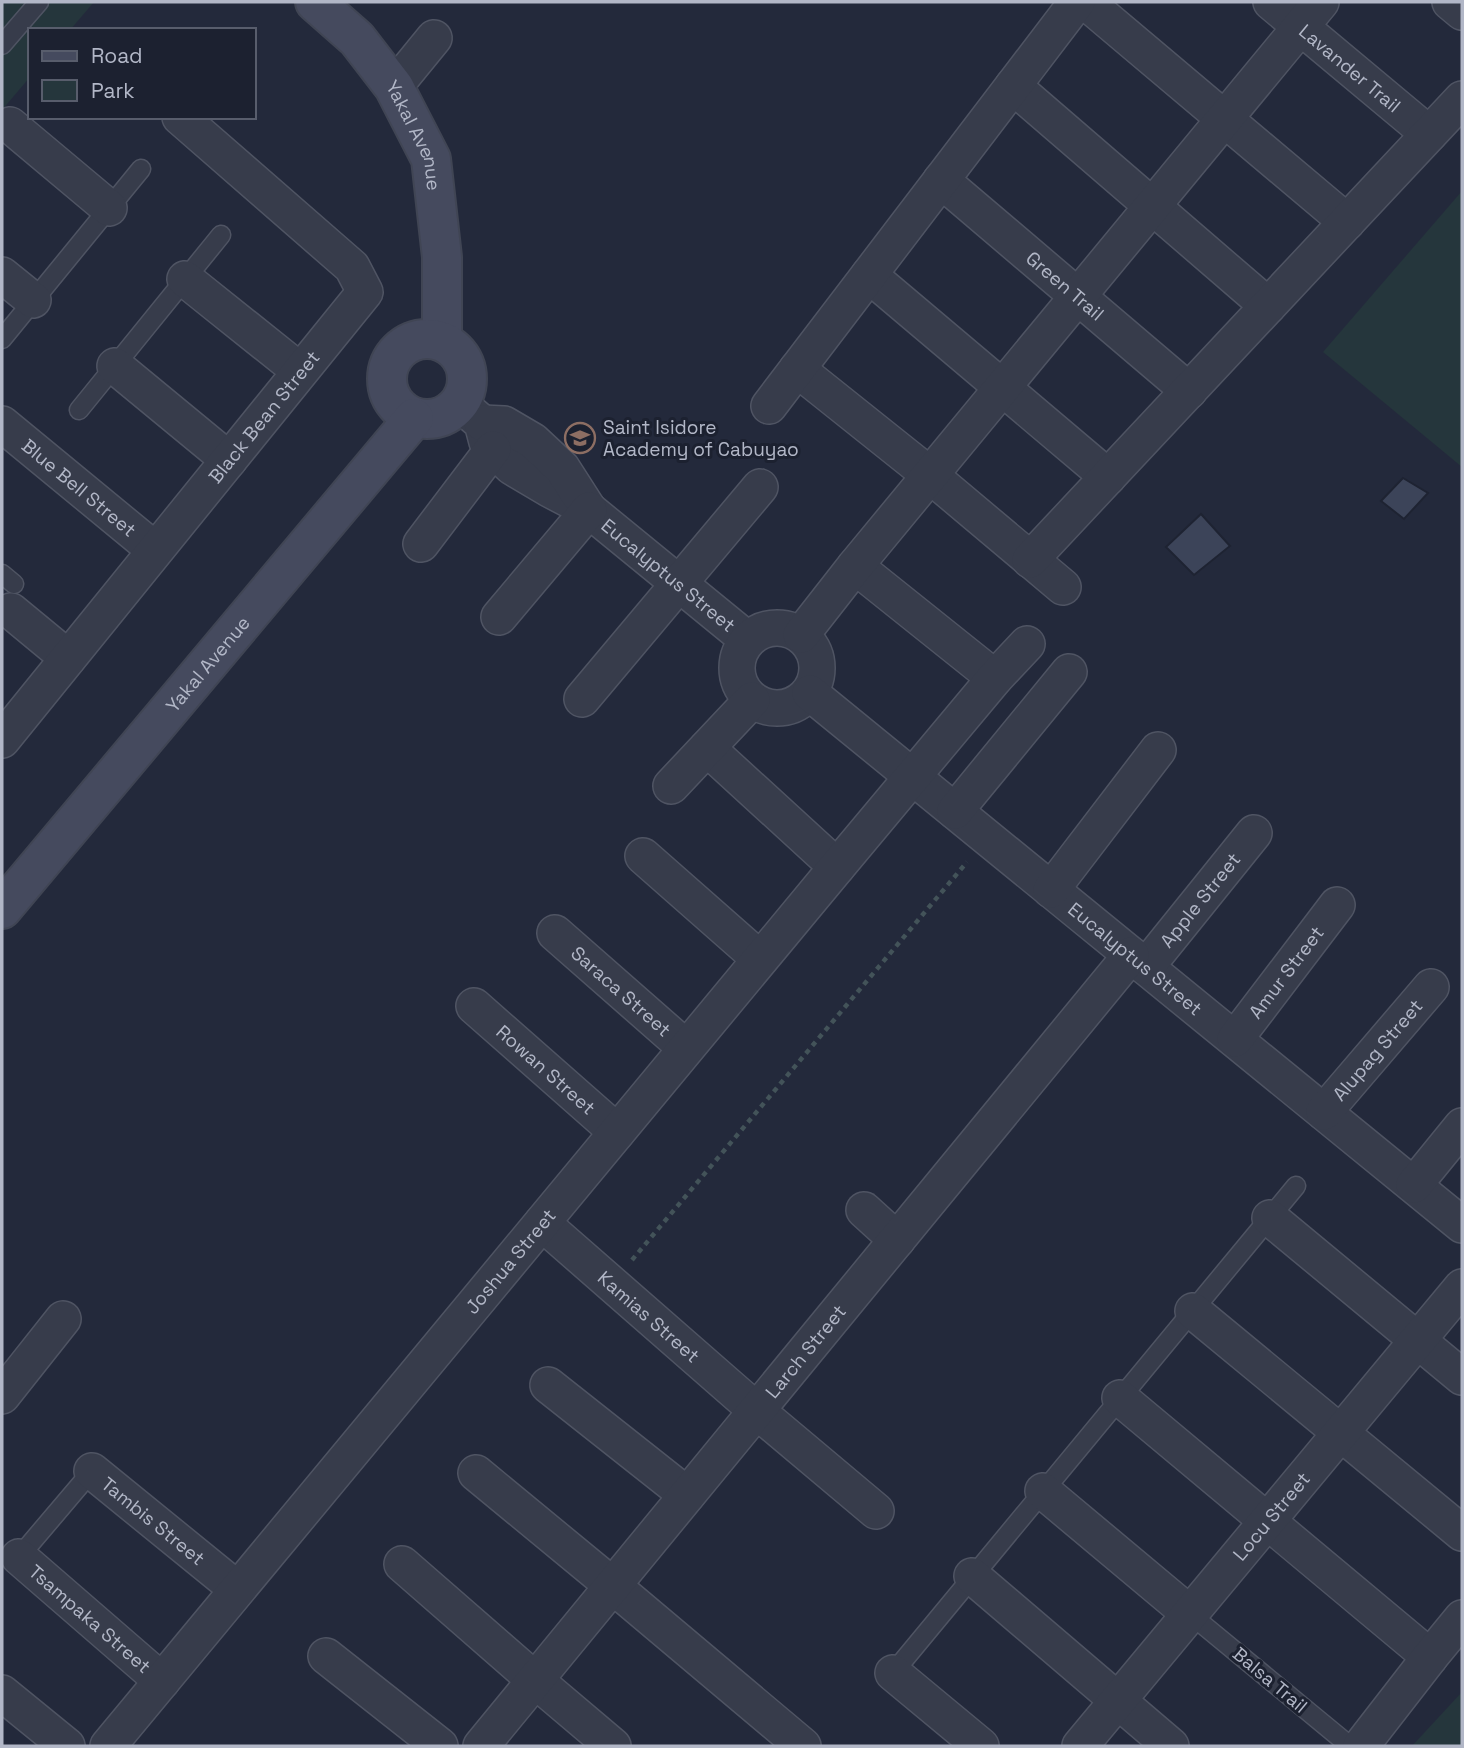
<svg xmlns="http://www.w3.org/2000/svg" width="1464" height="1748" font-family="'Space Grotesk',sans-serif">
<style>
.green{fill:#25363c}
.building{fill:#3c4459;stroke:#1e2332;stroke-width:2}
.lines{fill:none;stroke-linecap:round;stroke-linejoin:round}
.lane-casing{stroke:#4f5463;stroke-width:21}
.street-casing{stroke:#4f5463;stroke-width:38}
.secondary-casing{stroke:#404554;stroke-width:42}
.path{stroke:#435359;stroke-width:4.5;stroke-dasharray:5 5;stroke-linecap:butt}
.lane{stroke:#373c4b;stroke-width:18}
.street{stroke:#373c4b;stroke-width:35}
.secondary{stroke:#454a5e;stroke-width:38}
.labels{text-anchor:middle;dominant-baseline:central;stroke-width:6;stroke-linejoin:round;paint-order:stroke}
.street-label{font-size:19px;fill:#b2b7c7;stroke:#1c2130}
.poi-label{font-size:19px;fill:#b2b7c7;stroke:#1c2130;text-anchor:start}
</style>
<rect width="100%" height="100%" fill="#23293b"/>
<g class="green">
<path d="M2,2h92l-24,28h-40v47l-28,33z"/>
<path d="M1462,191v276l-139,-115z"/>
<path d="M1462,1692v54h-50z"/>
</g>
<g class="building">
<path d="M1403,478l25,15 -24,26 -23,-18z"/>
<path d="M1201,514l29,32 -36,29 -28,-28z"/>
</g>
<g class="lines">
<g class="lane-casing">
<g id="lane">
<path d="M2,45l37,-43"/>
<path d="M2,339l139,-170"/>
<path d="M79,410l142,-175"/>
<path d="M2,574l12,10"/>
<path d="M19,1557l73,-86"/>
<path d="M1190,1614l160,132"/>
<path d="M893,1673l403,-487"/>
</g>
</g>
<g class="street-casing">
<g id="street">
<path d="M1086,2l261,220"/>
<path id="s1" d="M1271,2l158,132"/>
<path d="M1450,2l12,10"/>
<path d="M1013,86l255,220"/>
<path d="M394,87l40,-49"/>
<path d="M10,125l99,83"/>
<path id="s2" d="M941,180l248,211"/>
<path d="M2,275l31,25"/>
<path d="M869,275l239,202"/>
<path d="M185,279l115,92"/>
<path d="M115,366l114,94"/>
<path d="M797,369l134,107 132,111"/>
<path id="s3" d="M460,404l22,19 5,19 6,7 19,18 37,22 40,21 159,130"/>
<path d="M769,406l308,-404"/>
<path d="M482,423l22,1 29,17 29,27 25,39"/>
<path id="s4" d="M2,424l153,126"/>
<path d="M421,544l72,-95"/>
<path d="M1030,560l432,-461"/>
<path d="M855,566l140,112"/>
<path d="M11,611l57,47"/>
<path d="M499,617l90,-107"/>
<circle cx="777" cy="668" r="40"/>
<path d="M801,635l54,-69 466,-564"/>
<path id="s5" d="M810,693l652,532"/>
<path d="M582,699l178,-212"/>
<path id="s6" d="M2,740l363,-448 -13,-25 -172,-150"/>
<path d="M707,748l130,119"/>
<path d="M671,786l81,-86"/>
<path d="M955,811l114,-139"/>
<path d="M643,856l117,103"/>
<path d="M1051,890l107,-140"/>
<path id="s7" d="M555,933l131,115"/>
<path id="s8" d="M1146,967l108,-134"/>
<path id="s9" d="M474,1006l143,126"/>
<path id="s10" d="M1235,1039l102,-134"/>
<path id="s11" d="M1324,1112l107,-125"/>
<path d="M1414,1185l48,-59"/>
<path d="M864,1210l33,30"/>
<path d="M1270,1218l192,159"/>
<path id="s12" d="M542,1223l215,188 119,100"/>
<path d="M1193,1311l269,222"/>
<path d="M548,1385l139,110"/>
<path d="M2,1396l61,-77"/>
<path d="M1120,1398l310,259"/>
<path id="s13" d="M92,1471l145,118"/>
<path d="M476,1473l137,113 190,160"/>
<path d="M1043,1491l147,123"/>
<path id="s14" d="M19,1557l143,124"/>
<path d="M402,1564l133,116 78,66"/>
<path d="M972,1576l199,170"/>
<path d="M326,1656l114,90"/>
<path d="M893,1673l88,73"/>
<path d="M2,1693l65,53"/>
<path id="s15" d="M108,1746l729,-879 158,-189 32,-34"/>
<path id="s16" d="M481,1746l650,-791"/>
<path id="s17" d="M1080,1746l382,-459"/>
<path d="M1361,1746l69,-89 32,-39"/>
</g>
</g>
<g class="secondary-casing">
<g id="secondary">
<path id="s18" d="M315,2l42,37 37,48 37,72 11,98v84"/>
<circle cx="427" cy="379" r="40"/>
<path id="s19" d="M2,909l412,-491"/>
</g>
</g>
<path class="path" d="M632,1260l335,-398"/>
<use href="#lane" class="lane"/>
<use href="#street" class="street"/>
<use href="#secondary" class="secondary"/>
</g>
<defs>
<g id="school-ring" transform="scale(1.575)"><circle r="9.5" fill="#1c2130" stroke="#8d6e63" stroke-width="1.5"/><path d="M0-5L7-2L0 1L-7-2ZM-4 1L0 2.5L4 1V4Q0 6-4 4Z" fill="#8d6e63"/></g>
</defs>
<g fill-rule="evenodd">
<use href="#school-ring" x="580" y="438"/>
</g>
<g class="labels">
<g class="street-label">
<text stroke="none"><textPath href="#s1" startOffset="103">Lavander Trail</textPath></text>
<text stroke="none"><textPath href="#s18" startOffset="170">Yakal Avenue</textPath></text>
<text stroke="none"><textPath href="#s2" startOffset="163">Green Trail</textPath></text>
<text stroke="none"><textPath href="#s6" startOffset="416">Black Bean Street</textPath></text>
<text stroke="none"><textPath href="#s4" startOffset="100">Blue Bell Street</textPath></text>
<text stroke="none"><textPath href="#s3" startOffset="275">Eucalyptus Street</textPath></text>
<text stroke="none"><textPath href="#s19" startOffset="320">Yakal Avenue</textPath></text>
<text stroke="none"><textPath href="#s8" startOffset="86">Apple Street</textPath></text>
<text stroke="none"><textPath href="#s5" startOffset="420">Eucalyptus Street</textPath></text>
<text stroke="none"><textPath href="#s10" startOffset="84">Amur Street</textPath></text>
<text stroke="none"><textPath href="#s7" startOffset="88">Saraca Street</textPath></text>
<text stroke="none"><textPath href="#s11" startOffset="82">Alupag Street</textPath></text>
<text stroke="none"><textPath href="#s9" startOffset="96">Rowan Street</textPath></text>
<text stroke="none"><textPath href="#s15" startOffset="630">Joshua Street</textPath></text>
<text stroke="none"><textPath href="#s12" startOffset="142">Kamias Street</textPath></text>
<text stroke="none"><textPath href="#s16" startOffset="511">Larch Street</textPath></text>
<text stroke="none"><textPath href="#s17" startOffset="299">Locu Street</textPath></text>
<text stroke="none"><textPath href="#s13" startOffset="79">Tambis Street</textPath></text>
<text stroke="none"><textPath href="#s14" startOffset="94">Tsampaka Street</textPath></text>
<text transform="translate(1270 1680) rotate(40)">Balsa Trail</text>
</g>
<g class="poi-label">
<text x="603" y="427">Saint Isidore<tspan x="603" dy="22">Academy of Cabuyao</tspan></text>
</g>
</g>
<rect width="1464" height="1748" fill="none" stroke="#b2b7c7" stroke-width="7"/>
<rect x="28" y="28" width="228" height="91" fill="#1c2130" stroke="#585d6c" stroke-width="2"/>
<rect x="42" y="51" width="35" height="10" fill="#454a5e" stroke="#585d6c" stroke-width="2"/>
<text x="91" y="63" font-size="21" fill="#b2b7c7">Road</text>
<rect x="42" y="80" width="35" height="21" fill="#25363c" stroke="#585d6c" stroke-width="2"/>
<text x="91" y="98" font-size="21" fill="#b2b7c7">Park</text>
</svg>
